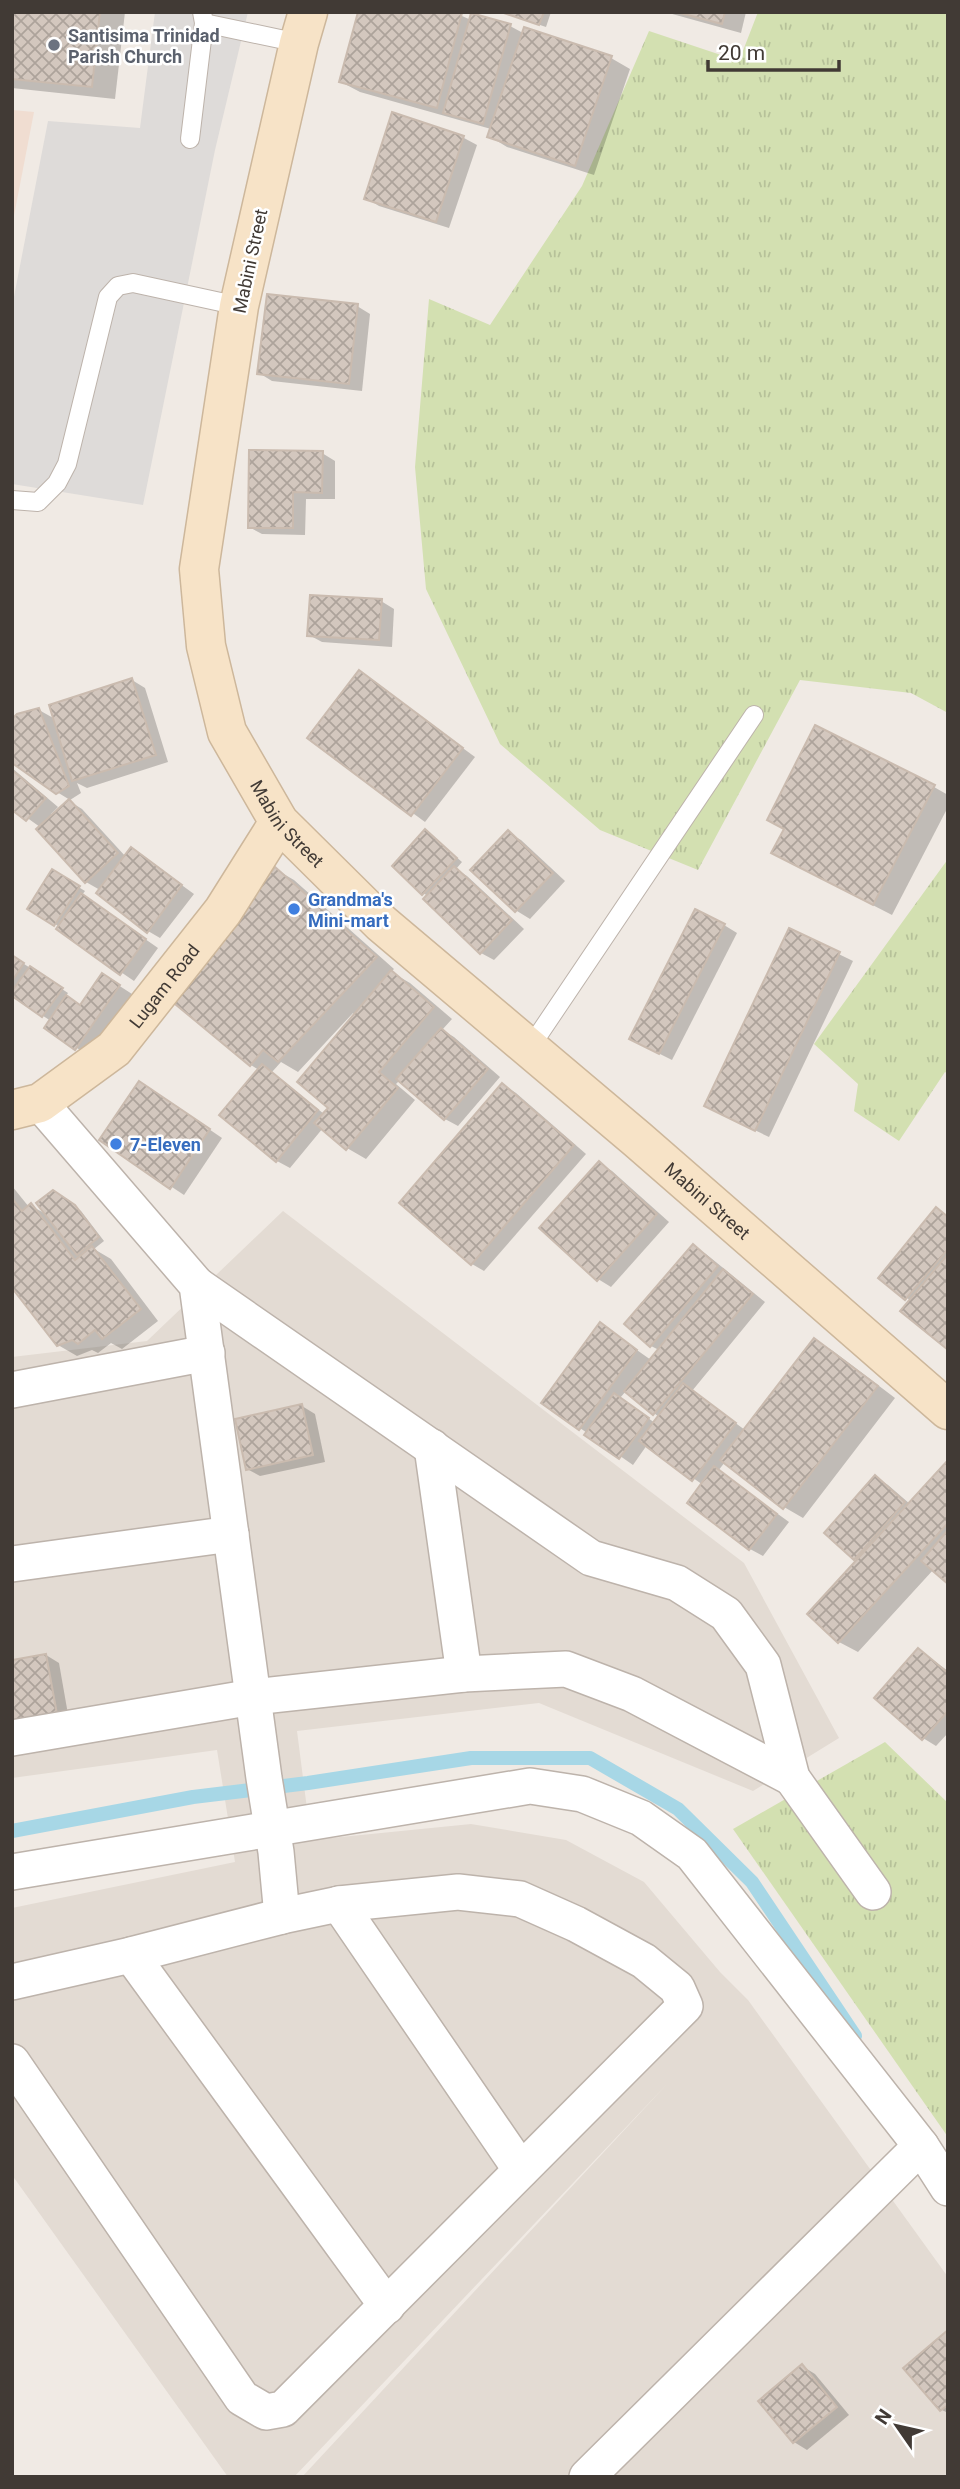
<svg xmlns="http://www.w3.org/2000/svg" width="960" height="2489" font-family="Roboto,sans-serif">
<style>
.residential{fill:#e3dbd3}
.commercial{fill:#f0ddd1}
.grass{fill:url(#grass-tufts)}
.parking{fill:#dedbd9}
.shadow{fill:#0003;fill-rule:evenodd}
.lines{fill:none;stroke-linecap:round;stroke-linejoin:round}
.stream{stroke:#a7d7e6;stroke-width:14}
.building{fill:url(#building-cross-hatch);stroke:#cabbaf;stroke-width:2}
.lane-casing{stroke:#bdb3ab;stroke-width:20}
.street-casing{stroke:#bdb3ab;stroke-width:38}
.secondary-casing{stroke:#cdb79b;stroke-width:41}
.lane{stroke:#fff;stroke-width:18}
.street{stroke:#fff;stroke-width:35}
.secondary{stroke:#f7e3c7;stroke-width:38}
.worship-dot{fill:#6b7280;stroke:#fff;stroke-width:2.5}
.shop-dot{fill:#3f7fe0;stroke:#fff;stroke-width:2.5}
.labels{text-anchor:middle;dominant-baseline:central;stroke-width:5;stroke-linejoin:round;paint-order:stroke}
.worship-label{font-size:18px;font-weight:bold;fill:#5b616d;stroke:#fff;text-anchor:start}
.street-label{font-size:18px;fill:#413a35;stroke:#fff}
.shop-label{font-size:18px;font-weight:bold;fill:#366cbe;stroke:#fff;text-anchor:start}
</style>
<defs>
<pattern id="grass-tufts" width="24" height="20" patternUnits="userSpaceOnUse" patternTransform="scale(1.75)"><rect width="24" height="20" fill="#d3e0b1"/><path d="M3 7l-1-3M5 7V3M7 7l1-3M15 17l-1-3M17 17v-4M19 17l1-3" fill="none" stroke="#b6c199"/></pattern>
<pattern id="building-cross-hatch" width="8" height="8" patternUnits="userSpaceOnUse" patternTransform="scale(1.75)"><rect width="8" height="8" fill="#d3c7be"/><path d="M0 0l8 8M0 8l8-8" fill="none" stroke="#ada39b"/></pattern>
</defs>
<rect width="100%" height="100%" fill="#f0eae4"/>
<path class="residential" d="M283,1211l461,352 95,175 -86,53 -214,-88 -242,28 14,109 160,-16 95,16 78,42 76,90 28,28 200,277v200h-646l366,-394 -374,394h-66l-216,-302v-267l223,-46 -18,-112 -205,28v-421l135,-16z"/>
<path class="commercial" d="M12,110l22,2 -22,114z"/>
<g class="grass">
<path d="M758,12h190v701l-37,-20 -111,-13 -102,190 -98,-40 -100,-86 -74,-155 -11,-122 14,-168 61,26 92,-139 67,-155 90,30z"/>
<path d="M948,859v215l-3,-2 -46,69 -45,-30 4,-27 -44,-40z"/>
<path d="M885,1742l63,61v334l-215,-308z"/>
</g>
<path class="parking" d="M155,12h93l-33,138 -72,355 -131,-21v-177l36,-186 92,7z"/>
<g class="shadow">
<path d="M12,12h113l-10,87 -103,-11z"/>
<path d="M360,12h93l18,8 39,6 13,7 88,25 19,11 -36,106 -87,-28 -18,-11 2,-7 -131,-37 -19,-10z"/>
<path d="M501,12h50l-5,15z"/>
<path d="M665,12h81l-5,21z"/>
<path d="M394,115l70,23 13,7 -28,83 -70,-22 -13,-8z"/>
<path d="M357,306l13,8 -8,77 -90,-10 -13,-8z"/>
<path d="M322,453l13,8v38h-29l-1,36 -43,-1 -13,-7z"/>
<path d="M381,601l13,8 -2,38 -70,-5 -13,-7z"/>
<path d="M359,672l116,85 -50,65 -116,-85z"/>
<path d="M132,680l13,8 23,74 -81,26 -10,-5 4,10 -11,7 -13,-8 -18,-82 16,9z"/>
<path d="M12,768l46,39 -7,7 2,1 16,-14 13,8 44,48 6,-8 62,45 -34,44 -12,-7 -48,-41 -14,-8 -46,-55 -28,-20z"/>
<path d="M934,787l14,8v12l-56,108 -101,-52z"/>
<path d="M426,831l36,31 -6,7 11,7 57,53 -30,31 -13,-7 -56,-54 3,-3 -5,-3z"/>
<path d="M508,833l13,7 44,41 -35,38 -13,-8 -44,-41z"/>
<path d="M275,869l19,11 100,89 -3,3 19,11 42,36 -10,11 12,7 46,40 -42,49 -13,-7 -45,-39 -4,4 19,16 -49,59 -19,-11 -24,-20 -33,40 -13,-7 -18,-91 -8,-5zM353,1013l2,2 -25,92 -6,7 -52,-42 9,-10 17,10z"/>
<path d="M52,871l33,20 -3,4 76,53 -24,33 -76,-52 2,-2 -30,-18z"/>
<path d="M724,925l13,8 -65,127 -28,-14z"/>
<path d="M789,930l64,31 -84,176 -50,-24z"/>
<path d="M12,956l56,37 -3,4 16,9 34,-23 17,11 -43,62 -42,-28 4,-7 -39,-25z"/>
<path d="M503,1085l13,8 70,61 -102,117 -12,-7z"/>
<path d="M153,1091l69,47 -38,57 -83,-55z"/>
<path d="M599,1163l13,8 57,51 -58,65 -13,-8z"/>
<path d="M12,1186l17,21 2,-1 17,9 12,-20 21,16 23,30 -10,8 17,10 47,62 -36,28 -11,-6 -13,10 -6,-3 -15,6 -19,-11 -46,-60z"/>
<path d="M937,1210l11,6v132l-37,-47 -30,-24z"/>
<path d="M693,1246l13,8 59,48 -73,89 53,39 70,-90 18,11 62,47 -92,120 -19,-11 -59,-45 -7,9 71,51 -26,34 -13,-7 -47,-64 -56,-40 -14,20 -53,-37 20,-104 51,36 8,-10 -8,-4zM626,1391l33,26 -4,6 -35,-25z"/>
<path d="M302,1406l13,8 10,48 -65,14 -13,-7z"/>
<path d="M948,1462v120l-14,-13 -76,83 -19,-10 19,-82 -3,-2 20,-81 13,8 22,19z"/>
<path d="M919,1650l29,21v62l-12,13 -13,-8z"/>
<path d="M46,1655l13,8 10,57 -44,8z"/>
<path d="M948,2332v81l-6,-3 -36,-41z"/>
<path d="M802,2366l13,8 34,41 -42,35 -13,-8 -34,-41z"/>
</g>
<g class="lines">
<path class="stream" d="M12,1831l181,-34 115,-14 163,-25h119l88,51 74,73 103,154"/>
</g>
<g class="building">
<path d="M12,12h88l-8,75 -80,-8z"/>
<path d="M358,12l104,1 -25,95 -98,-26z"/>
<path d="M501,12h43l-5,13z"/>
<path d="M676,12h49l-3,12z"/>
<path d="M471,13l40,11 -28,100 -40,-11z"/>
<path d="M524,27l88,29 -37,110 -88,-29z"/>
<path d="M392,112l72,24 -28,86 -72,-23z"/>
<path d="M267,294l91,10 -9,80 -92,-10z"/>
<path d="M249,450l74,1 -1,42 -29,-1v36h-45z"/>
<path d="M310,595l72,4 -3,41 -72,-4z"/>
<path d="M359,670l104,78 -52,68 -104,-78z"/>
<path d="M132,678l24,77 -84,26 -23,-76z"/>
<path d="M39,708l30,78 -13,8 -44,-31v-44l5,-5z"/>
<path d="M815,725l120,60 -62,120 -102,-52 13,-24 -17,-9z"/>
<path d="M12,770l34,28 -20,23 -14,-11z"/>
<path d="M69,799l49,54 -33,30 -49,-54z"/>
<path d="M425,829l32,29 -35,37 -30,-29z"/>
<path d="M508,830l45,43 -38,39 -45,-42z"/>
<path d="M131,847l51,38 -35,48 -51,-40z"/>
<path d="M454,866l58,54 -32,34 -57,-55z"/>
<path d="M275,867l102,90 -99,105 -15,-12 -13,16 -81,-67z"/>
<path d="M52,869l28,17 -26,40 -27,-17z"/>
<path d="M81,893l65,46 -26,36 -64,-46z"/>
<path d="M695,909l30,15 -66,130 -30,-15z"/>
<path d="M789,928l51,24 -85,179 -51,-25z"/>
<path d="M12,955l12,8 -12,18z"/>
<path d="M30,966l33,22 -21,29 -30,-21v-5z"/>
<path d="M391,970l43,37 -55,65 19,16 -52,62 -32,-27 14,-15 -31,-26z"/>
<path d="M102,973l18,12 -45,65 -31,-22 22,-33 14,10z"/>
<path d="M441,1028l47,41 -44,51 -48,-41z"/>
<path d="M262,1064l56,46 -42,52 -57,-47z"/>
<path d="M139,1081l71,48 -40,60 -71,-49z"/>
<path d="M502,1083l72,62 -103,120 -72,-62z"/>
<path d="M599,1161l58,53 -60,67 -58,-53z"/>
<path d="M53,1190l22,15 24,32 -22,18 -41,-52z"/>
<path d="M12,1198l10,13 9,-8 44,57 17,-14 49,63 -39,30 -7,-9 -17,14 -6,-4 -15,6 -45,-58z"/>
<path d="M936,1207l12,10v32l-43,51 -27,-22z"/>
<path d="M693,1244l25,22 -68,81 -26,-23z"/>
<path d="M948,1254v96l-48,-39z"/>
<path d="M723,1269l30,25 -100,121 -29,-24z"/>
<path d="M600,1322l37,28 -58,80 -38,-27z"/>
<path d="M814,1338l64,48 -95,123 -63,-49z"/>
<path d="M683,1383l53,40 -44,58 -53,-40z"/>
<path d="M614,1393l35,25 -30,41 -35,-24z"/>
<path d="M302,1404l11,51 -67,15 -11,-51z"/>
<path d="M948,1460v63l-110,120 -31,-29z"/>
<path d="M714,1466l63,48 -28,36 -62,-47z"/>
<path d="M875,1475l30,27 -51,58 -30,-27z"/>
<path d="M948,1530v54l-27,-23z"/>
<path d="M918,1648l30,25v38l-26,29 -48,-42z"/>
<path d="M46,1654l11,60 -45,8v-62z"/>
<path d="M948,2330v75l-8,6 -37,-43z"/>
<path d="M802,2364l35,43 -44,36 -35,-42z"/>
</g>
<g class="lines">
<g class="lane-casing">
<g id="lane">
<path d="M204,23l95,20"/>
<path d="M190,139l14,-116 -2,-11"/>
<path d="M12,500l26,2 19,-19 10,-19 41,-167 10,-11 15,-3 106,23"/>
<path d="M529,1049l225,-334"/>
</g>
</g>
<g class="street-casing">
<g id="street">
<path d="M40,1103l157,182 67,493 12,74 6,64"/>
<path d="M197,1285l394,273 86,25 49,31 37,51 29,113 81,114"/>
<path d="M12,1390l195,-37"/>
<path d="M432,1447l32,227"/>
<path d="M12,1564l219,-30"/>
<path d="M12,1738l241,-41 211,-23 102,-5 66,25 160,84"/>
<path d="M12,1872l518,-86 52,8 59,24 51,36 229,292 27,42"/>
<path d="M339,1904l182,266"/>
<path d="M131,1955l256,351"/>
<path d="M12,1982l119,-27 151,-39 57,-12 119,-12 62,7 56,25 68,37 33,27 8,18 -402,403 -17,3 -24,-14 -230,-336"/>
<path d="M587,2477l334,-331"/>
</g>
</g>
<g class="secondary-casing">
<g id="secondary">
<path id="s1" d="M308,12l-9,31 -60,263 -40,263 7,77 21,86 52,90 102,101 256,216 311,271"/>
<path id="s2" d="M12,1110l28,-7 74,-54 109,-138 56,-89"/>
</g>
</g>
<use href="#lane" class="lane"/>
<use href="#street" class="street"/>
<use href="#secondary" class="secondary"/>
</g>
<circle class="worship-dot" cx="54" cy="45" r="7"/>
<g class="shop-dot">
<circle cx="294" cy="909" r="7"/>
<circle cx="116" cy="1144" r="7"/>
</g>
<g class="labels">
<g class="worship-label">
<text x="68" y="35">Santisima Trinidad<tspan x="68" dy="21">Parish Church</tspan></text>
</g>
<g class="street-label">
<text transform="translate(250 261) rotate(-78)">Mabini Street</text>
<text stroke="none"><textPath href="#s1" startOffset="844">Mabini Street</textPath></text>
<text stroke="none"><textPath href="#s2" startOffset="201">Lugam Road</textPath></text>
<text stroke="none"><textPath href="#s1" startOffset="1410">Mabini Street</textPath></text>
</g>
<g class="shop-label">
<text x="308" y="899">Grandma's<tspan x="308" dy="21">Mini-mart</tspan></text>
<text x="130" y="1144">7-Eleven</text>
</g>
</g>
<rect width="960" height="2489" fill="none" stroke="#413a35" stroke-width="28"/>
<g transform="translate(897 2426) rotate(304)" stroke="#ffffff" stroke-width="5" paint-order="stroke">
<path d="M0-5L12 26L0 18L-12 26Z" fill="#413a35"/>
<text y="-10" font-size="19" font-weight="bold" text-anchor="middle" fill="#413a35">N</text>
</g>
<path d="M708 60v10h131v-10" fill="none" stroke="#413a35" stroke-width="3.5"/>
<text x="718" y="60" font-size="21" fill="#413a35" stroke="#ffffff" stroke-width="5" paint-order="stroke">20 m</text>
</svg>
